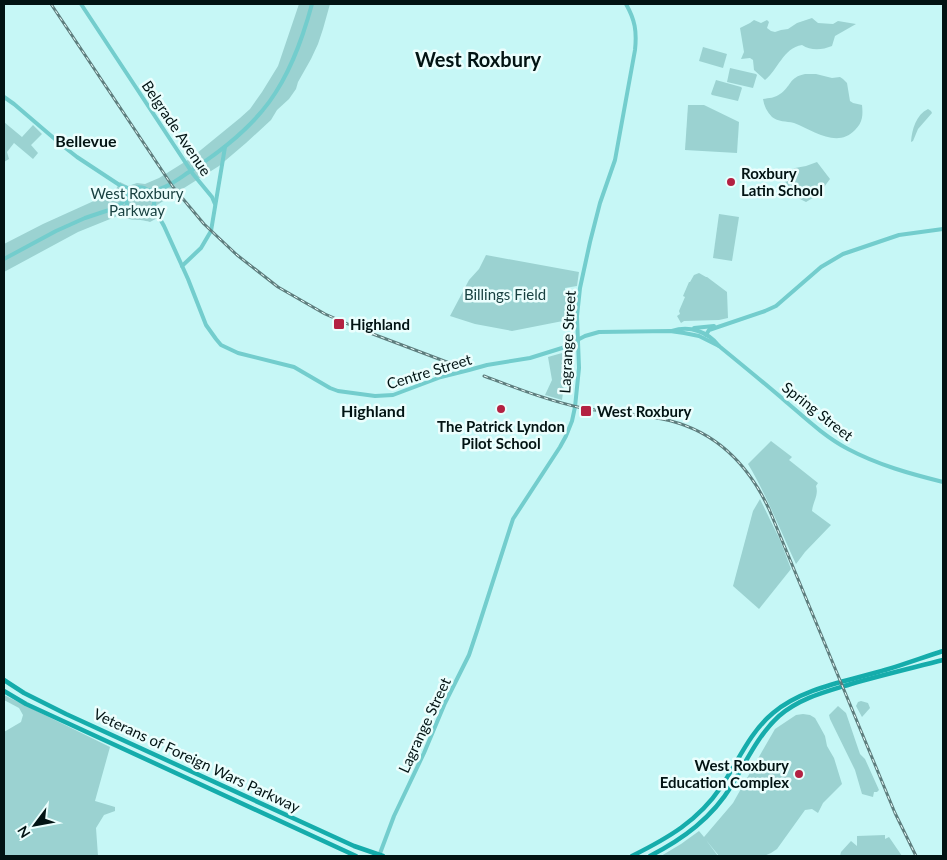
<svg xmlns="http://www.w3.org/2000/svg" width="947" height="860" font-family="Lato,sans-serif">
<style>
.green{fill:#9bd2d1}
.lines{fill:none;stroke-linecap:round;stroke-linejoin:round}
.major{stroke:#73cdcd;stroke-width:4}
.highway{stroke:#15acab;stroke-width:4.5}
.rail-casing{stroke:#5e7e7e;stroke-width:3}
.rail{stroke:#ebfefd;stroke-width:1;stroke-dasharray:4;stroke-linecap:butt}
.poi-dot{fill:#b32142;stroke:#ebfefd;stroke-width:2}
.labels{text-anchor:middle;dominant-baseline:central;stroke-width:5;stroke-linejoin:round;paint-order:stroke}
.street-label{font-size:15px;fill:#021313;stroke:#ebfefd}
.poi-label{font-size:15px;font-weight:bold;fill:#021313;stroke:#ebfefd;text-anchor:start}
.park-label{font-size:15px;fill:#194141;stroke:#ebfefd}
.neighbourhood-label{font-size:16px;font-weight:bold;fill:#021313;stroke:#ebfefd}
.district-label{font-size:20px;font-weight:bold;fill:#021313;stroke:#ebfefd}
</style>
<rect width="100%" height="100%" fill="#c6f7f6"/>
<g class="green">
<path d="M299,4h31l-7,25 -5,15 -7,15 -13,23 -2,7 -7,10 -12,11 -6,10 -25,23 -27,23 -62,39 4,11 -11,6c-12,-4 -17,1 -30,-7l-42,17 -74,40v-28l39,-20 64,-29 8,-4 5,-9 8,4 9,-3 8,1 14,-6 32,-20 49,-40 10,-9 12,-17 16,-26z"/>
<path d="M812,18l6,5 15,1 5,-3 18,3 -21,12 -3,10c-10,4 -21,5 -30,-1 -19,3 -24,25 -37,35l-11,-10 -1,-10 -3,-2 -9,1 3,-7 -4,-24 10,-5 4,-3 7,3 6,-3 2,2 -2,6 4,3 4,1 6,-2 7,-1 9,-6z"/>
<path d="M703,47l24,7 -4,14 -24,-7z"/>
<path d="M730,68l26,6 1,1 -4,13 -26,-6z"/>
<path d="M805,74h11l16,4 8,-1 3,2 4,4 3,18 3,2 9,2c1,10 1,17 -7,25 -18,19 -42,0 -61,-7 -8,-2 -16,-1 -22,-6 -5,-5 -8,-11 -9,-18 6,-1 12,-1 17,-5 11,-7 9,-17 25,-20z"/>
<path d="M716,80l25,7 1,1 -4,13 -26,-6 -1,-1z"/>
<path d="M688,105h16l35,17 -2,31 -52,-3z"/>
<path d="M928,109l3,2 1,2 -14,16 -5,12 -2,1c1,-13 5,-27 17,-33z"/>
<path d="M4,122l18,15 11,-12 9,9 -11,11 7,8 -5,6 -19,-16 -7,9 2,7 -5,3z"/>
<path d="M817,162l13,17 -12,16 -12,7 -10,-5 -14,-20 13,-9 11,-2z"/>
<path d="M719,214l20,3 -7,44 -19,-3z"/>
<path d="M486,255l93,17 -2,14 -12,2v8l10,3 -2,20 -61,12 -37,-7 -25,-8 19,-36 10,-11z"/>
<path d="M699,273l7,4h1l20,15 1,26 -9,2 -35,1 -3,2 -4,-7 3,-2 -1,-3 6,-14 -2,-1 6,-14h1l4,-7z"/>
<path d="M562,353l3,25 -3,22 -17,-5 7,-15 -4,-23z"/>
<path d="M771,441l21,16 -3,3 29,23 -2,3c3,9 -3,16 -4,25l19,14 -26,27 -9,12c-16,-34 -29,-68 -48,-100z"/>
<path d="M760,499l20,41 11,29 -32,40 -26,-23 20,-75z"/>
<path d="M4,695l106,52 -15,54 20,6v4l-11,4 -8,13 2,28h-94v-124l17,-10 2,-7 -4,-7 -15,-8z"/>
<path d="M861,701l7,2 2,5 -8,9 -6,-11 2,-4z"/>
<path d="M838,706l8,7 14,41 5,5 14,31 -2,2h-3l-1,5 -11,-3 -7,-24 -25,-51 -1,-4z"/>
<path d="M803,714l7,1 5,3 4,7 6,11 2,10 7,12 8,26 -19,19 -5,10 -6,-4 -7,1 -28,39 -6,4 -7,3h-45l-13,-16 12,16h-57l20,-12 18,-13 5,6 29,-34 27,-48 15,-26 21,-14z"/>
<path d="M885,835v4l4,-2 13,19h-62l1,-4 10,-11 6,5v-10z"/>
</g>
<g class="lines">
<g class="major">
<path d="M81,4l112,170 19,23 3,7"/>
<path d="M4,97l10,7 49,42 14,11 44,29 9,3h3"/>
<path d="M148,190c13,3 30,-11 41,-18 73,-47 100,-84 123,-168"/>
<path d="M154,204l1,6 9,16 24,53 18,46 10,14 5,6 17,8 56,14 36,21 8,3 37,5 18,-1 48,-18 28,-7 18,-5 43,-7 32,-10 23,-12 14,-4 71,-1 14,2 15,3 20,10"/>
<path d="M114,209l8,-6 5,-6"/>
<path d="M129,210c-2,-5 -4,-10 -1,-15 10,-20 40,3 19,19"/>
<path d="M4,259l52,-28 29,-13 21,-7 8,-2h12l11,6 14,-1 7,3"/>
<path d="M182,266l19,-18 10,-17 14,-84"/>
<path d="M694,328l20,-2"/>
<path d="M672,331c18,-6 36,1 47,15 22,18 44,36 65,54 21,18 41,37 64,49 30,16 63,25 95,33"/>
<path d="M706,335l3,-5 3,-1 53,-18 11,-5 45,-39 22,-13 56,-19 44,-6"/>
<path d="M379,856l15,-40 30,-63 21,-50 24,-48 8,-24 36,-112 47,-72 6,-11 6,-15 3,-14 4,-39 -2,-52 3,-28 10,-46 10,-39 15,-43 20,-110c2,-19 0,-30 -9,-46"/>
</g>
<g class="highway">
<path d="M4,680l20,13 42,21 288,132 29,10"/>
<path d="M4,691l22,13 330,152"/>
<path d="M632,856c36,-18 66,-35 89,-69 17,-25 28,-54 52,-74 28,-24 70,-31 105,-41 22,-6 43,-14 65,-21"/>
<path d="M650,856c33,-17 62,-38 82,-71 14,-23 26,-50 47,-69 21,-18 46,-24 72,-32 31,-9 61,-16 92,-24"/>
</g>
<g class="rail-casing">
<g id="rail">
<path d="M51,4l122,183 31,37 33,31 41,32 47,27 32,14 103,39"/>
<path d="M484,376c32,12 65,25 98,32 27,5 54,5 80,11 51,10 85,43 107,90l126,304 21,43"/>
</g>
</g>
<use href="#rail" class="rail"/>
</g>
<g class="poi-dot">
<circle cx="731" cy="182" r="5"/>
<rect x="333" y="318" width="12" height="12" rx="2.5"/>
<circle cx="501" cy="409" r="5"/>
<rect x="580" y="405" width="12" height="12" rx="2.5"/>
<circle cx="799" cy="774" r="5"/>
</g>
<g class="labels">
<g class="street-label">
<text transform="translate(177 128) rotate(56)">Belgrade Avenue</text>
<text transform="translate(567 342) rotate(-87)">Lagrange Street</text>
<text transform="translate(429 371) rotate(-17)">Centre Street</text>
<text transform="translate(818 411) rotate(38)">Spring Street</text>
<text transform="translate(424 725) rotate(-65)">Lagrange Street</text>
<text transform="translate(197 760) rotate(25)">Veterans of Foreign Wars Parkway</text>
</g>
<g class="poi-label">
<text x="741" y="173">Roxbury<tspan x="741" dy="17">Latin School</tspan></text>
<text x="350" y="324">Highland</text>
<text x="597" y="411">West Roxbury</text>
<text x="501" y="426" text-anchor="middle">The Patrick Lyndon<tspan x="501" dy="17">Pilot School</tspan></text>
<text x="789" y="765" text-anchor="end">West Roxbury<tspan x="789" dy="17">Education Complex</tspan></text>
</g>
<g class="park-label">
<text x="137" y="193">West Roxbury<tspan x="137" dy="17">Parkway</tspan></text>
<text x="505" y="294">Billings Field</text>
</g>
<g class="neighbourhood-label">
<text x="86" y="140">Bellevue</text>
<text x="373" y="410">Highland</text>
</g>
<g class="district-label">
<text x="478" y="59">West Roxbury</text>
</g>
</g>
<rect width="947" height="860" fill="none" stroke="#021313" stroke-width="10"/>
<g transform="translate(35 825) rotate(238)" stroke="#ebfefd" stroke-width="4" paint-order="stroke">
<path d="M0-4L9 19L0 12L-9 19Z" fill="#021313"/>
<text y="-8" font-size="14" font-weight="bold" text-anchor="middle" fill="#021313">N</text>
</g>
</svg>
